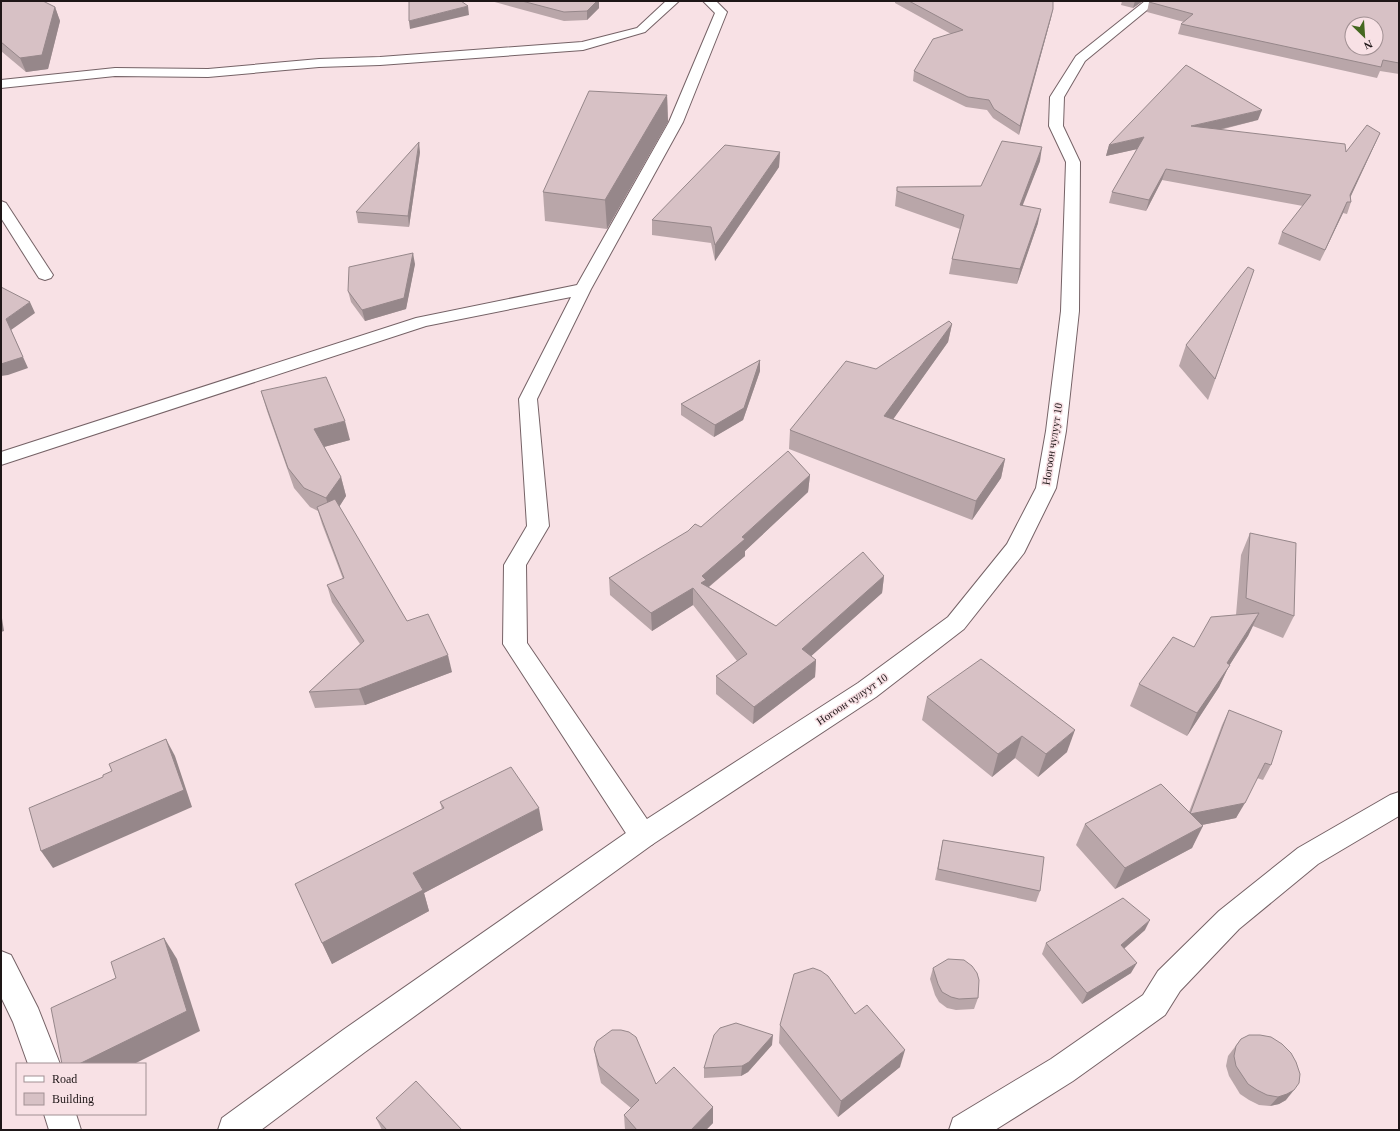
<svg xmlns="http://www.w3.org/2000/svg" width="1400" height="1131" font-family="Georgia,serif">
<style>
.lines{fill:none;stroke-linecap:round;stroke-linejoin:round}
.street-casing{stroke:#756266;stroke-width:2}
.secondary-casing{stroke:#756266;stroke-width:2}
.street{fill:#fff;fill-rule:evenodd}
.secondary{fill:#fff;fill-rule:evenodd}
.wall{fill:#b9a6a9}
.shaded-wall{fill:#96878a}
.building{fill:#d7c1c5;stroke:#96878a;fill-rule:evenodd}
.labels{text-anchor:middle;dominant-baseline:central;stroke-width:3;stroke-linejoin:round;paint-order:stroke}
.street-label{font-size:11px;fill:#1e1617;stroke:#f8e1e5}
</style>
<rect width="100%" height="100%" fill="#f8e1e5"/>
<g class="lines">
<g class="street-casing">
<g id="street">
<path d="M666,1h13l-34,31 -62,18 -203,15 -61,2 -111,10 -93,-1 -114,12v-8l114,-12 93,1 111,-10 61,-2 202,-15 55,-14z"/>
<path d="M703,1h13l11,11 -44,110 -92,167 -54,110 12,127 -23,39 1,78 126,185 4,8 -4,8 -10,4 -10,-4 -130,-200 1,-79 23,-39 -8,-127 52,-102 -145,29 -425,139v-13l415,-134 161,-33 92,-163 46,-109z"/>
<path d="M1,201l5,2 47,72 -2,3 -6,2 -6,-2 -2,-3 -36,-57z"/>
<path d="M1399,792v24l-81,48 -79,65 -59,62 -15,24 -92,66 -78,49h-46l4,-12 98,-59 92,-64 15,-24 61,-60 79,-63 92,-53z"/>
<path d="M1,951l10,4 27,53 22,56h-32l-15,-42 -12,-25z"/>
<path d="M44,1114h32l5,16h-32z"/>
</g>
</g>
<g class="secondary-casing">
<path id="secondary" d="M1145,1h13l-73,60 -21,36 -1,29 17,36 -1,149 -13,120 -10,57 -32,65 -60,76 -88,68 -223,147 -288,208 -104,78h-43l4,-12 121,-88 290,-202 225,-145 90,-66 59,-73 29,-56 10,-57 15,-120 5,-149 -17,-36 1,-29 26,-41z"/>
</g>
<use href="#street" class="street"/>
<use href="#secondary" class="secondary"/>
</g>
<g class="wall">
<path d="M1,1l54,6 5,14 -12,48 -22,3 -25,-21z"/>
<path d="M491,1h108v7l-12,12 -23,1z"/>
<path d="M895,1h158l-2,17 -32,117 -26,-17 -6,-8 -21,-3 -53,-26 1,-10 37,-37 -56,-31z"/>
<path d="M1122,1h21l-10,7 -12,-3z"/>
<path d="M1399,1v73l-19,-3 -3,7 -199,-44 3,-10 3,-2 -37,-10 2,-10z"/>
<path d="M667,95l1,27 -61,107 -62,-8 -2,-29z"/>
<path d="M1258,120l-38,10 126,22 34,-19 -5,11 -24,52v6l-4,12 -4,-1 -23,48 -42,-17 4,-12 21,-26 -141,-26 -16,31 -37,-8 3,-11 25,-43 -31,7 3,-11z"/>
<path d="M420,152l-11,75 -51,-4 -2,-11z"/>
<path d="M780,152l-1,15 -64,94 -4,-18 -59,-8v-15z"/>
<path d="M1040,161l-18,44 16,18 -21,61 -68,-10 3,-15 8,-30 -65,-23 2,-19 84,-1z"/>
<path d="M415,264l-9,45 -41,12 -14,-19 -3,-11z"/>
<path d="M1254,270l-46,130 -29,-34 7,-21z"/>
<path d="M952,324l-4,18 -55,77 112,40 -4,19 -29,42 -183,-71 1,-19 86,-61z"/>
<path d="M760,360v11l-17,49 -29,17 -33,-22v-11z"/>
<path d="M261,391l89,49 -26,7 17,30 5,19 -7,11 68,114 45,51 -87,33 -50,3 -6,-16 51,-48 -28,-42 -5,-17 16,-6 -21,-55 -4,-13 -8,-4 -16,-19 -27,-77z"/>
<path d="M810,475l-2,17 -63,59v5l-36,31 67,39 108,-50 -2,17 -71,63 5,4 -1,17 -62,47 -37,-30v-18l21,-15 -44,-56 -41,26 -42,-36 -1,-17 92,-51z"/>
<path d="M1250,533l44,83 -11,22 -30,-12 -5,10 -19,30 -10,21 -32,49 -57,-30 9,-22 55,-37 42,-32 5,-60z"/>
<path d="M927,697l140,55 -29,25 -23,-19 -23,19 -70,-57z"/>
<path d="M1229,710l42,55 -8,15 -6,-2 -21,40 -34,7 -10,23 -77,41 -39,-44 9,-21 104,-12 33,-87z"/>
<path d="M440,802l103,28 -119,63 5,18 -97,53 -37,-80 147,-75z"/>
<path d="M943,840l97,51 -4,11 -101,-22z"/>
<path d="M1145,930l-21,18 7,25 -49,31 -40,-50 4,-11z"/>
<path d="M933,968l45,30 -4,11 -18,1 -9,-2 -8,-6 -4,-7 -5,-16z"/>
<path d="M780,1025l120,42 -62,50 -59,-74z"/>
<path d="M1241,1039l45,61 -7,4 -9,2 -11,-1 -10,-5 -9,-6 -11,-18 -3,-10 2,-10z"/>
<path d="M772,1045l-24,27 -7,4 -37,2v-10z"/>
<path d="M594,1049l62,35 57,39 -7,7h-81l-1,-15 7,-7 -30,-25 -4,-17z"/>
<path d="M376,1118l86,12h-80z"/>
</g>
<g class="shaded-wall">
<path d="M597,1h2v7l-12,12v-9z"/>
<path d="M1135,1h8l-10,7z"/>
<path d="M468,6l1,9 -59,14 -1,-8z"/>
<path d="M55,7l5,14 -12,48 -22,3 -6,-14z"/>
<path d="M1053,9l-2,9 -32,117 1,-9z"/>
<path d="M667,95l1,27 -61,107 -2,-29z"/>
<path d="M1262,110l-4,10 -70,17 3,-11z"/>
<path d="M1380,133l-5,11 -27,58 2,-7z"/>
<path d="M1144,137l-2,11 -36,8 3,-11z"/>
<path d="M419,142l1,10 -11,75 -1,-11z"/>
<path d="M1042,147l-2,14 -23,59 3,-15z"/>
<path d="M780,152l-1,15 -64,94v-16z"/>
<path d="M1166,169l-4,11 -16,31 3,-11z"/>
<path d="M1347,202l-4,11 -23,48 5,-11z"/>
<path d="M1041,209l-3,14 -21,61 3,-15z"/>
<path d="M413,253l2,11 -9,45 -41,12 -3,-11z"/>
<path d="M30,302l5,11 -24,17 17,38 -20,7 -7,1v-12l5,-45z"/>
<path d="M952,324l-4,18 -66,93 2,-19z"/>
<path d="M760,360v11l-17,49 -29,17 1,-12z"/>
<path d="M345,421l5,19 -30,8 -6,-19z"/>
<path d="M1005,459l-4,19 -29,42 4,-19z"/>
<path d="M810,475l-2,17 -63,59v5l-39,33 -5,9 1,-22 40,-39z"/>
<path d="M341,477l5,19 -14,22 -6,-20z"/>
<path d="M884,576l-2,17 -82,73 2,-17z"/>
<path d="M693,588v17l-41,26 -1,-18z"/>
<path d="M1,612l3,19 -3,1z"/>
<path d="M1259,613l-11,23 -19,30 -10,21 -32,49 10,-23 30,-50z"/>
<path d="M448,655l4,17 -87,33 -6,-16z"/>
<path d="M816,660l-1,17 -62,47 1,-17z"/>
<path d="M1075,730l-8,22 -29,25 8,-23z"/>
<path d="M1022,736l-7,22 -23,19 6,-23z"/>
<path d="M166,739l9,17 17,51 -139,61 -12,-17z"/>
<path d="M1245,803l-9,15 -54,11 8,-15z"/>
<path d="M539,808l4,22 -119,63 5,18 -97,53 -10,-21 91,-70z"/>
<path d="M1203,826l-11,22 -77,41 10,-21z"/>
<path d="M1150,920l-5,10 -29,26 5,-11z"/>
<path d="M164,938l13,21 23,72 -66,33h-55z"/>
<path d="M1137,963l-6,10 -49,31 5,-11z"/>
<path d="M773,1035l-1,10 -24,27 -7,4 1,-10z"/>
<path d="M905,1050l-5,17 -62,50 3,-16z"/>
<path d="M1294,1090l-8,10 -7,4 -9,2 8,-9z"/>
<path d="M713,1107v16l-7,7h-15z"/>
</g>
<g class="building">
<path d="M1,1h42l12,6 -13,48 -22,3 -19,-16z"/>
<path d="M409,1h52l7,5 -59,15z"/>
<path d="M522,1h75l-10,10 -23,1z"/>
<path d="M909,1h144v8l-33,117 -26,-17 -5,-9 -21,-3 -54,-26 19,-32 30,-9z"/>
<path d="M1151,1h248v62l-16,-3 -2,7 -200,-43 12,-10 -44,-12zM1352,24h24v24h-24z"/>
<path d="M1186,65l76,45 -71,16 154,18 1,8 21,-27 13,8 -30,62 1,7h-4l-22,48 -43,-18 29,-37 -145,-26 -17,31 -37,-8 32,-55 -35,8z"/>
<path d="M589,91l78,4 -62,105 -62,-8z"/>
<path d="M1002,141l40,6 -22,58 21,4 -21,60 -68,-10 12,-44 -67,-24v-4l84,-1z"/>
<path d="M419,142l-11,74 -52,-4z"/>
<path d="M725,145l55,7 -65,93 -4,-18 -59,-7z"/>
<path d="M413,253l-9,45 -42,12 -14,-19 1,-24z"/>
<path d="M1248,267l6,3 -39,109 -29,-34z"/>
<path d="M1,287l29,15 -24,17 17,38 -22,7z"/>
<path d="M949,321l3,3 -68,92 121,43 -29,42 -186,-71 56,-69 30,8z"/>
<path d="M760,360l-16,48 -29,17 -34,-21z"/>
<path d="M326,377l19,44 -31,8 27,48 -15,21 -22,-10 -16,-20 -27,-77z"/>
<path d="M788,451l22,24 -68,62 3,2 -43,37 4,4 -5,3 75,43 87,-74 21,24 -82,73 14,11 -62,47 -38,-31 31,-22 -54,-66 -42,25 -42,-35 79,-47 7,-7 6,3z"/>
<path d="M335,499l72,122 21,-7 20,41 -89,34 -50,3 55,-51 -37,-56 17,-7 -27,-71z"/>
<path d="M1250,533l46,10 -2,73 -48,-18z"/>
<path d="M1259,613l-32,50 3,2 -33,48 -58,-29 34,-47 21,10 17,-30z"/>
<path d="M981,659l94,71 -29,24 -24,-18 -24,18 -71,-57z"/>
<path d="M1229,710l53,21 -11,34 -6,-2 -20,40 -55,11z"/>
<path d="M166,739l18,51 -143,61 -12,-43 74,-31v-2l9,-4 -3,-7z"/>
<path d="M511,767l28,41 -126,65 10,17 -101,53 -27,-59 149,-76 -4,-6z"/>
<path d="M1161,784l42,42 -78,42 -40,-44z"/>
<path d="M943,840l101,17 -4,34 -102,-22z"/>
<path d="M1123,898l27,22 -29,25 16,18 -50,30 -41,-50z"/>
<path d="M164,938l23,73 -108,53h-17l-11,-56 65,-30 -5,-16z"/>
<path d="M948,959l16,1 8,6 5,7 2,7 -1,18 -19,1 -8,-2 -9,-5 -4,-8 -5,-16z"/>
<path d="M813,968l8,3 7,5 27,38 12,-9 38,45 -64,51 -61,-76 14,-51z"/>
<path d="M736,1023l37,12 -24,27 -7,4 -38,2 10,-33 6,-7z"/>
<path d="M612,1030h9l8,2 7,5 20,47 18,-17 39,40 -22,23h-54l-13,-15 15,-15 -40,-34 -5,-17 3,-8z"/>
<path d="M1249,1035h11l11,2 11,7 9,9 5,9 4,12 -1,9 -5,7 -7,4 -9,3 -11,-2 -10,-5 -9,-6 -12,-18 -2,-10 2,-10 5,-7z"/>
<path d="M416,1081l46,49h-75l-11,-12z"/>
</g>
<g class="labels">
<g class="street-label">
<text transform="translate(1052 444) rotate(-81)">Ногоон чулуут 10</text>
<text transform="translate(852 699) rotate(-34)">Ногоон чулуут 10</text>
</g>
</g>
<rect width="1400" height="1131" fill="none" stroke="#1e1617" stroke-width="4"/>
<rect x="16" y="1063" width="130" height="52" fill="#f8e1e5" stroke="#a19093"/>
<rect x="24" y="1076" width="20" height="6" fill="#ffffff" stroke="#a19093"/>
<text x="52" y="1083" font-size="12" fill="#1e1617">Road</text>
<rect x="24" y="1093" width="20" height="12" fill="#d7c1c5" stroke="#a19093"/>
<text x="52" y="1103" font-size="12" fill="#1e1617">Building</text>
<g transform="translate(1364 36) rotate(155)"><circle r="19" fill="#f8e1e5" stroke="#a19093"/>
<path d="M0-3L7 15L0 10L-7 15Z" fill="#456820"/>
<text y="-6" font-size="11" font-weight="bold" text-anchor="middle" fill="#1e1617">N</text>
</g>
</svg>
